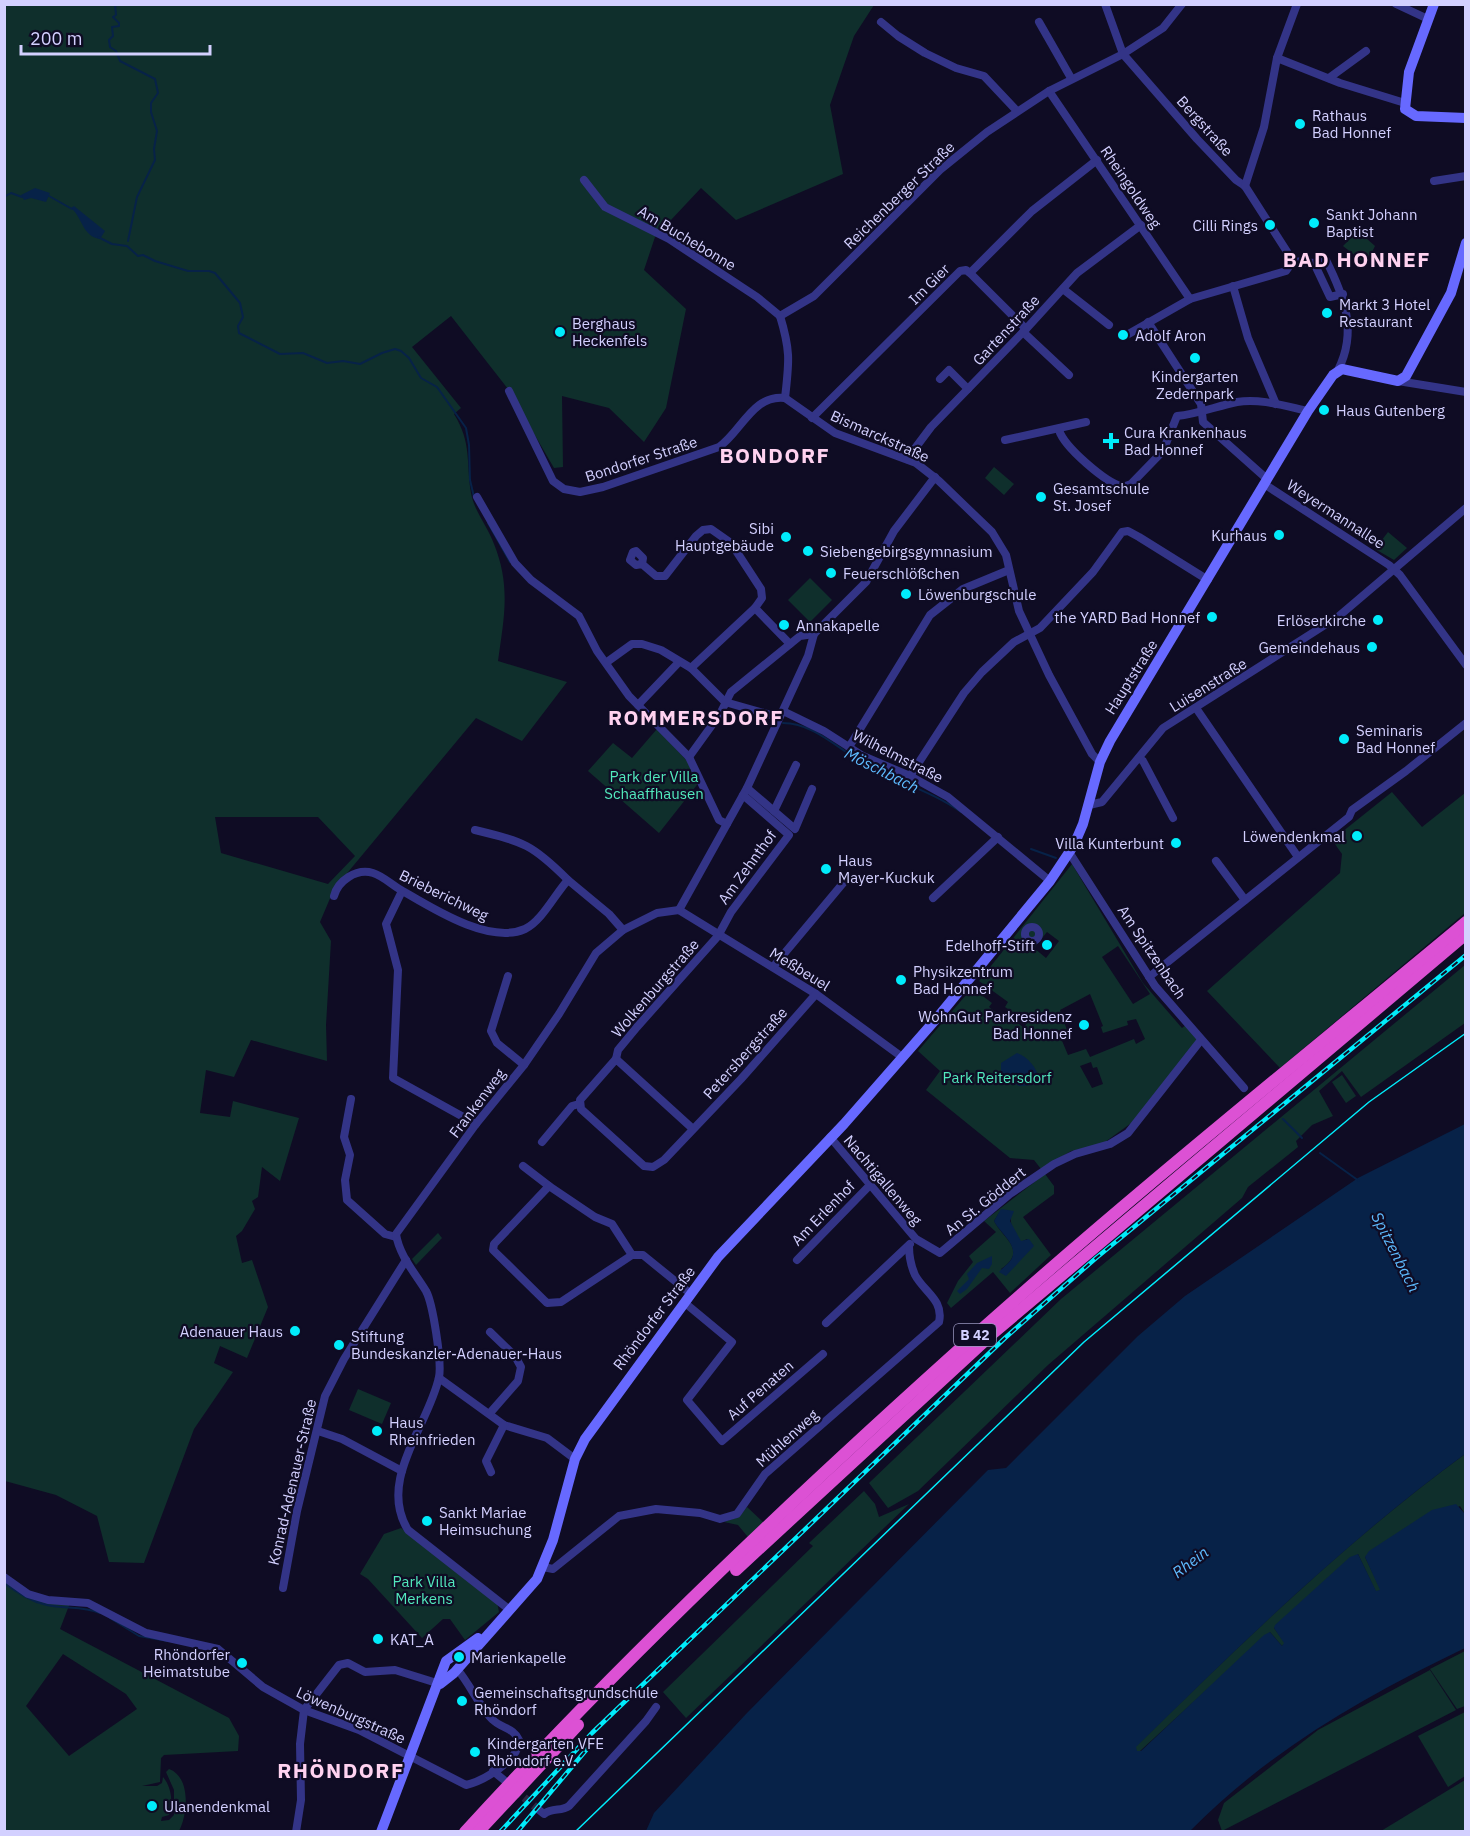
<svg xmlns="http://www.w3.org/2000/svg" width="1470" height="1836" font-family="'IBM Plex Sans',sans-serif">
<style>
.green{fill:#0f2f2c;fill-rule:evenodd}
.water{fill:#072248}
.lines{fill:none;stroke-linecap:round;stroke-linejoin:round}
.stream{stroke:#072248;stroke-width:2}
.minor-tunnel{stroke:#2c2945;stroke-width:8;stroke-dasharray:8 4;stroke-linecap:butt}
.minor{stroke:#333487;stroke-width:8}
.secondary{stroke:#6769ff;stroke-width:10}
.trunk{stroke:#dc51d4;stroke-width:12}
.tram{stroke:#00ecfb;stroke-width:1.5}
.rail-casing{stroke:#00ecfb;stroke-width:4.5}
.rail{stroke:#0f0c24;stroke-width:2;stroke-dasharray:7;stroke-linecap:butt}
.poi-dot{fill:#00ecfb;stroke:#0f0c24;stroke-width:2}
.labels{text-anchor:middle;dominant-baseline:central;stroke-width:4.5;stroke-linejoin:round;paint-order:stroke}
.shield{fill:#0f0c24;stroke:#9895bd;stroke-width:1.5}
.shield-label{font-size:14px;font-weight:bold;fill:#d3d0ff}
.poi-label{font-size:15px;fill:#d3d0ff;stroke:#0f0c24;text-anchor:start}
.street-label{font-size:15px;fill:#d3d0ff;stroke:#0f0c24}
.park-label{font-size:15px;fill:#52e9bd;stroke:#0f0c24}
.water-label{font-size:16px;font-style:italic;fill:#5ebbff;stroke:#0f0c24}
.district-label{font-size:21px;font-weight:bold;letter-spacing:1.5px;fill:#ffd2f0;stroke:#0f0c24}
</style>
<rect width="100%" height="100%" fill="#0f0c24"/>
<g class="green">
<path d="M4,5h870l-20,31 -24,69 13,69 -107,46 -35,-32 -46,49 -11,33 42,39 -20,99 -22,34 -35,-34 -47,-12 1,71 -9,1 -46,-79 -57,-73 -39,31 49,61 -7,6c18,29 12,48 17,79 3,18 17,34 23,51 17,42 10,74 4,117l69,21 -45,59 -46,-23 -142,171 -14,33 11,19 -5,84 1,36 -76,-21 -17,37 -28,-7 -6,43 30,4 3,-16 66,17 -19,63 -18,-14 -4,30 -6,4 3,8 -13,22 -6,5 6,27 10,-3 16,47 -21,51 -27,-12 -6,17 19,9 -39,57 -50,134 -35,-1 -12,-46 -41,-21 -51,-14zM215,817h103l37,39 -27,28 -107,-31z"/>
<path d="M1358,231l17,15 -9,18 -23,-18z"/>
<path d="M994,467l20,17 -10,11 -19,-17z"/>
<path d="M1388,532l19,16 -13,12 -19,-11z"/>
<path d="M810,578l22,22 -22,22 -22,-22z"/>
<path d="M657,729l32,34 11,18 -41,52 -71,-62 25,-28 19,15z"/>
<path d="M1392,792l30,35 43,-34v120l-185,155 -73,-77 133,-118 2,-19 -10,-14z"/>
<path d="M1072,864l71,119 39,45 4,-3 12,15 -64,81 -33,24 -30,6 -30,18 -7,-9 -24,-2 -84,-68 14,-19 -22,-20 54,-63 20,15 -3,4 19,14 3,-3 13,10 7,-13 -4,-3 -4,7 -18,-12 3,-5 -29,-21zM1047,932l12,9 -13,17 -12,-10zM1118,946l32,48 -17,10 -31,-47zM1090,994l13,32 -2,1 2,6 25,-8 -1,-4 9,-2 9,20 -9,5 -2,-5 -44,18 -4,-8 -18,6 -8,-19 8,-3 -8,-23zM1091,1062l2,6 4,-1 6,17 -11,4 -12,-22z"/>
<path d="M1465,965v58l-104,74 -19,-26 -23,20 14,25 -21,9 -16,16 2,6 -50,40 -6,11 -194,167 -130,126 -30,17 -19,-25 192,-184z"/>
<path d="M1342,1075l14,21 -10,7 -14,-21z"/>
<path d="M1045,1174l9,12v8l-31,23 28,38 -41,38 -17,-21 -42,36 -4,-5 11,-22 15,-19 -4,-6 27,-24 -12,-11zM999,1213l12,3c-1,9 3,20 10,26l6,-3 6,6 -27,30 -5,-6c27,-19 3,-29 -7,-48z"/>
<path d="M438,1233l4,5 -26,27 -4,-6z"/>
<path d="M358,1389l33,14 -9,21 -33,-14z"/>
<path d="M1465,1454v60l-5,-8 -95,51 16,33 -5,2 -18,-38 -84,74 11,15 -3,3 -12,-14 -130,119 -3,1 -2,-5c106,-103 211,-206 330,-293z"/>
<path d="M864,1491l11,13 4,13 30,-13 -223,214 -23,-26 150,-146 -4,-3z"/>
<path d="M747,1507l16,15 -15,15 -10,-12 -14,-3 15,-5z"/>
<path d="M401,1528l96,74 2,10 -34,28 -15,-21h-7l-21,19 -54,-59 -8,-5 24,-40z"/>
<path d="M4,1581l24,15 42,7 -10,26 169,89 10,18 -1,15 -74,4 -3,3 -1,24 -18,4h15l5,-3 1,-6c8,9 11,27 6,38l-7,2 -1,4 8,-1 5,-5v-25l-8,-18 3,-3c22,8 19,45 10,62h-174zM63,1654l63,40 11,15 -68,47 -43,-50z"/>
<path d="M1465,1651v55l-8,3 -27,-40z"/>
<path d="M1430,1670l26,40 -234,121 -4,-11 6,-17 94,-73z"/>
<path d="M1465,1712v64l-17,11 -30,-51z"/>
<path d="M1465,1780v51h-84z"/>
</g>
<g class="water">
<path d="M35,188l15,5 -4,9 -15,-4 -7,2 -3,-5z"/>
<path d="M74,206l31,25 -5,8c-18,-3 -17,-21 -29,-31z"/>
<path d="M1017,1053c11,4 19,14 22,25l-6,7 -14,1 -18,-10v-13z"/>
<path d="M1465,1124v330c-119,87 -224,190 -329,293l1,4h4l123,-116 6,-3 12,14 2,-3 -10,-15 1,-3 75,-68 8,-3 18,37 4,-1 -15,-33 4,-6 63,-41 24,-6 9,10v134c-102,49 -195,102 -275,183h-544l8,-18 92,-99 242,-244 18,-2 132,-132 47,-40 173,-118z"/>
<path d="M1001,1209l13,2 -4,10 11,20 8,-2 5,7 -28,30 -7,-4c4,-5 11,-9 13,-14 6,-14 -13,-26 -18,-37z"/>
<path d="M992,1256v8l-3,5 -7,-1 -15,21 -7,5 -3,-3 12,-12 -2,-5 10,-11z"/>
</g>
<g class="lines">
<g class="stream">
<path d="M115,4l1,11 -3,2 6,6v3l-7,1 1,9 -4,4 1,7 6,4 4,10 35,18 3,14 -7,10v9l6,19 -3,18 1,11 -18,37 -9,44"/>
<path d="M49,196l23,13"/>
<path d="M4,197l7,-4 11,4"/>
<path d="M98,237l14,7 15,2 11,10 5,-1 12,6 33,10h21l6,2 25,30 3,14 -5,9 1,7 41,21 23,-1 24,10 16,-2 17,3 22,-11 13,-4 6,2 8,7 12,20 16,9 29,41 3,17 1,35 4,17"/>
<path d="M488,523l22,39"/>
<path d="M783,723c31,0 56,27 82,41 32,18 66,27 96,48"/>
<path d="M1031,849l25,9"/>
<path d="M1283,1119l19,19"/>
<path d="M1320,1153l39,28"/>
<path d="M4,1583c14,10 26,18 43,22 18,4 35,1 53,8"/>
<path d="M110,1618l29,18 29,5"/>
</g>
<path class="minor-tunnel" d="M515,1790l24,20"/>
<g class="minor">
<path d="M1105,4l18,50 74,85 39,41 9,6 48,75"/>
<path d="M1396,4l32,15"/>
<path d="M881,22l17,14 27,17 31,15 28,8 32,34"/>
<path d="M1039,22l32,56"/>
<path d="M1277,58l63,25 65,20"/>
<path d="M1329,78l37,-27"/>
<path d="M1049,91l141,208"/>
<path d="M584,180l21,27 64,32 88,58 23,19"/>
<path d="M1434,181l32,-5"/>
<path d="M1245,186l19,-59 13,-69 20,-54"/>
<path d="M1293,261l21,2 12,-3c18,36 32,71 12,110"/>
<path d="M1314,263l16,34 13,-3"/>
<path d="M970,273l62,-62 65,-51"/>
<path d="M1233,286l15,52 28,66"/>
<path d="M1063,289l46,36"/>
<path d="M780,316l34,-20 126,-126 47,-38 62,-41 74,-37 40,-26 19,-24"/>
<path d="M780,316c11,36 9,46 5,82"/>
<path d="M1148,322l53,82 2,18 64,57"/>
<path d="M1023,332l46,43"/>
<path d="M1125,336l65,-37 96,-28 7,-10"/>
<path d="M940,379l9,-9 19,19"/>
<path d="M1398,381l68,11"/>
<path d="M509,391l44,90 11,8 16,3 23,-5 116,-40c22,-15 34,-53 66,-49"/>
<path d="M785,398l50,35 81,30 23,18 53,51 14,23 13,56 30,64 43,79 8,8"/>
<path d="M812,418l148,-147 6,-1 4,3 56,56"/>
<path d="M1059,430c5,17 47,53 64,57l8,-3 32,-33 14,-35c21,-2 40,-10 60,-14 23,-4 48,4 71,9"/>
<path d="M1005,440l81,-18"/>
<path d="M907,459l24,-32 95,-98 51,-56 64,-48"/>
<path d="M1264,484l125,81 11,10 66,90"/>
<path d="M477,497l38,66 16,17 48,36 18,35 32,45 60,61 30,63 8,4"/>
<path d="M642,564l-6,1 -6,-5 3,-8 3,-1 7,7 -1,6 14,12h9l31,-40 7,-6 8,-1 20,14 30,46 1,9 -7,10"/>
<path d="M607,662l25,-18h10l19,6 30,18 34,34 53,15"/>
<path d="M691,668l64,-60 35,36"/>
<path d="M638,705l41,-43"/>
<path d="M1196,708l102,149"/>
<path d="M783,711l41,20 39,25 47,20 38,21 102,84"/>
<path d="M849,747l81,-132 33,-26 46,-19"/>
<path d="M689,757l31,-43 11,-22 69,-56 14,-2 52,-52 28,-51 41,-54"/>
<path d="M1139,758l4,3 30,57"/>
<path d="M910,776l54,-83 18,-21 32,-30 26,-14 53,-56 29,-40 6,-1 11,6 69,43"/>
<path d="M747,788l48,41 17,-40"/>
<path d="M1089,805l13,-3 61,-74 176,-112 127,-108"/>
<path d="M774,811l22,-46"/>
<path d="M475,830c49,12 57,14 93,50"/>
<path d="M1069,852l86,134 89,102"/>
<path d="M1216,861l29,39"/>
<path d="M402,891l-16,33 12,46 -5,108 83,46"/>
<path d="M334,896c4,-15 22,-28 39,-23 10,3 19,12 28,17 31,18 88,55 124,39 17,-8 30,-35 43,-49l41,34 14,16"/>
<path d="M933,898l65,-61"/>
<path d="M679,910l68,-122 61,-132 6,-22"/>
<path d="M679,910l137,84 86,63"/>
<circle cx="1032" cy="934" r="7"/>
<path d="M773,967l71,-85"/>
<path d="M508,976l-17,55 6,12 27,22"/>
<path d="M1149,977l200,-160 3,-7 54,-39 60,-48"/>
<path d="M616,1059l2,-9 19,-23 81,-91 13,-24 58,-77 -46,-40"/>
<path d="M351,1099l-7,38 6,18 -5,25 2,20 38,34 11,3"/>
<path d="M693,1129l-77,-70 -36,41 1,9 63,57 9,1 11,-7 77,-81 75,-85"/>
<path d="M830,1137l86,102 24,14 70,-59 44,-30 21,-10 35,-10 18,-11 73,-93"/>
<path d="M542,1142l30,-36 7,-2"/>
<path d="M523,1166l26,20"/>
<path d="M632,1255l-20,-31 -17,-7 -46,-31 -55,58 -1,6 54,53 14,-1 71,-47h11l48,39"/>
<path d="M797,1260l73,-75"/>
<path d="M685,1303l47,39 -45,58 35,41 101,-87"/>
<path d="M826,1323l84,-79"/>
<path d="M439,1378l65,47 43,13 28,21"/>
<path d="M490,1413l28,-32 3,-14 -6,-11 -25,-24"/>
<path d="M318,1431l24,8 60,32"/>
<path d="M491,1472l-5,-11 18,-36"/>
<path d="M543,1567l10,2 66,-53 37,-7 44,4 20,6 17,-5 28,-40 174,-152c5,-22 -15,-30 -24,-47 -4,-9 -6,-19 -6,-29"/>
<path d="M4,1577l24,17 20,6 40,3 58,30 72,16 45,38 41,23 55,20 107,55c17,-4 54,-25 53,-45 -5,-12 -18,-12 -26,-20 -13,-12 -23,-36 -36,-51"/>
<path d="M283,1588l14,-77 28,-115 19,-37 62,-99"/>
<path d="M510,1610l-102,-80c-31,-50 21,-105 31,-153 3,-14 -6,-73 -13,-86 -11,-18 -27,-36 -30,-57l80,-110 48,-59 35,-51 37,-61 27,-23 34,-17 22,-3"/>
<path d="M493,1771l11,9"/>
<path d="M539,1810l5,4c9,-7 17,-2 25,-8l77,-85 10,-14"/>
<path d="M296,1832l5,-32 -1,-56 4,-34 35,-45 9,-2 17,9 30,-2 45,14"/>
</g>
<g class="secondary">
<path d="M1434,4l-25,68 -4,37 11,7 50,2"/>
<path d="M440,1684l14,-11 83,-94 16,-39 22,-81 10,-20 133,-182 126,-133 93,-106 113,-137 24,-36 9,-21 17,-62 10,-21 198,-330 25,-36 9,-6 56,12 8,-5 45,-83 15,-50"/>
<path d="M381,1832l65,-171 32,-23"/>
</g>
<g class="trunk">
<path d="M736,1570l256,-236 474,-400"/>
<path d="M465,1832c162,-177 338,-343 517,-503 157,-140 322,-272 484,-407"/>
<path d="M478,1832l100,-107"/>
</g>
<path class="tram" d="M575,1832l509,-490 285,-240 97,-69"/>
<g class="rail-casing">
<g id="rail">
<path d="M500,1832l92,-99 413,-395 91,-80 370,-303"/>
<path d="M517,1832l70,-83"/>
</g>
</g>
<use href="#rail" class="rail"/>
</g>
<g class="poi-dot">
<circle cx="1300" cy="124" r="6"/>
<circle cx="1314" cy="223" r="6"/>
<circle cx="1270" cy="225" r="6"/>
<circle cx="1327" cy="313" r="6"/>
<circle cx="560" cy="332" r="6"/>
<circle cx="1123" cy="335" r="6"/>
<circle cx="1195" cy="358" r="6"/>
<circle cx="1324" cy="410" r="6"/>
<path d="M1108 432h6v6h6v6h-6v6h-6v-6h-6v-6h6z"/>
<circle cx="1041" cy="497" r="6"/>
<circle cx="1279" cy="535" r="6"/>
<circle cx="786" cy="537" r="6"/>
<circle cx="808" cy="551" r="6"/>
<circle cx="831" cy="573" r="6"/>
<circle cx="906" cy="594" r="6"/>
<circle cx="1212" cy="617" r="6"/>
<circle cx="1378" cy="620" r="6"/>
<circle cx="784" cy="625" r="6"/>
<circle cx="1372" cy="647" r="6"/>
<circle cx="1344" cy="739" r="6"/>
<circle cx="1357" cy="836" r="6"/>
<circle cx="1176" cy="843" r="6"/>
<circle cx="826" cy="869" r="6"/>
<circle cx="1047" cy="945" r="6"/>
<circle cx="901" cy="980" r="6"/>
<circle cx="1084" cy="1025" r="6"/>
<circle cx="295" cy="1331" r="6"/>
<circle cx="339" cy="1345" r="6"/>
<circle cx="377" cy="1431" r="6"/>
<circle cx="427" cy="1521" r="6"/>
<circle cx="378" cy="1639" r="6"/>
<circle cx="459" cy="1657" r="6"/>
<circle cx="242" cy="1663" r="6"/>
<circle cx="462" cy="1701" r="6"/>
<circle cx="475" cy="1752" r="6"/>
<circle cx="152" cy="1806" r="6"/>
</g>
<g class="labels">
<rect class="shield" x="954" y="1324" width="42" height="22" rx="4.5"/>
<g class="shield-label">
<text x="975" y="1335">B 42</text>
</g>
<g class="poi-label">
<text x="1312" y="115">Rathaus<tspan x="1312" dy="17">Bad Honnef</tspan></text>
<text x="1326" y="214">Sankt Johann<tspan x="1326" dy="17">Baptist</tspan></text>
<text x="1258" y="225" text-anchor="end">Cilli Rings</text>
<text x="1339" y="304">Markt 3 Hotel<tspan x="1339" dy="17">Restaurant</tspan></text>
<text x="572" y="323">Berghaus<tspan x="572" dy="17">Heckenfels</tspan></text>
<text x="1135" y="335">Adolf Aron</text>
<text x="1195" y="376" text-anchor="middle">Kindergarten<tspan x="1195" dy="17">Zedernpark</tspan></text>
<text x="1336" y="410">Haus Gutenberg</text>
<text x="1124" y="432">Cura Krankenhaus<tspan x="1124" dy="17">Bad Honnef</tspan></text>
<text x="1053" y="488">Gesamtschule<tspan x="1053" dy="17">St. Josef</tspan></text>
<text x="774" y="528" text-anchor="end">Sibi<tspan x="774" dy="17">Hauptgebäude</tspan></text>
<text x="1267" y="535" text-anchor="end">Kurhaus</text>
<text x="820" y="551">Siebengebirgsgymnasium</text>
<text x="843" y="573">Feuerschlößchen</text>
<text x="918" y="594">Löwenburgschule</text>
<text x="1200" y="617" text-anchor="end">the YARD Bad Honnef</text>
<text x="1366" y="620" text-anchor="end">Erlöserkirche</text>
<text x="796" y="625">Annakapelle</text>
<text x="1360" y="647" text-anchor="end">Gemeindehaus</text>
<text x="1356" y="730">Seminaris<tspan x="1356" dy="17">Bad Honnef</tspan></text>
<text x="1345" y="836" text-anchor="end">Löwendenkmal</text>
<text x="1164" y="843" text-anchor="end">Villa Kunterbunt</text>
<text x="838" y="860">Haus<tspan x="838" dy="17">Mayer-Kuckuk</tspan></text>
<text x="1035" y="945" text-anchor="end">Edelhoff-Stift</text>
<text x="913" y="971">Physikzentrum<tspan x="913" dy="17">Bad Honnef</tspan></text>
<text x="1072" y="1016" text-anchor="end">WohnGut Parkresidenz<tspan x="1072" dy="17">Bad Honnef</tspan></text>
<text x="283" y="1331" text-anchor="end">Adenauer Haus</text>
<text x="351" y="1336">Stiftung<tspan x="351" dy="17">Bundeskanzler-Adenauer-Haus</tspan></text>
<text x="389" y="1422">Haus<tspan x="389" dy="17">Rheinfrieden</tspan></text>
<text x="439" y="1512">Sankt Mariae<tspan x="439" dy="17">Heimsuchung</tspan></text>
<text x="390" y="1639">KAT_A</text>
<text x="230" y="1654" text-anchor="end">Rhöndorfer<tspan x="230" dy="17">Heimatstube</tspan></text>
<text x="471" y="1657">Marienkapelle</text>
<text x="474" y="1692">Gemeinschaftsgrundschule<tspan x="474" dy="17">Rhöndorf</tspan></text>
<text x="487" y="1743">Kindergarten VFE<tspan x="487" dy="17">Rhöndorf e.V.</tspan></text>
<text x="164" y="1806">Ulanendenkmal</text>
</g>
<g class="street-label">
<text transform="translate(1205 126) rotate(48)">Bergstraße</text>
<text transform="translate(1131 187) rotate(56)">Rheingoldweg</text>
<text transform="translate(899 195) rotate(-44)">Reichenberger Straße</text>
<text transform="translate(687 238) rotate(31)">Am Buchebonne</text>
<text transform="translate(929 284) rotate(-45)">Im Gier</text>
<text transform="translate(1006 330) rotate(-47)">Gartenstraße</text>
<text transform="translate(880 436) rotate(24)">Bismarckstraße</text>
<text transform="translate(641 459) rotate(-18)">Bondorfer Straße</text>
<text transform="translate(1336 514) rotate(33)">Weyermannallee</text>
<text transform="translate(1131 677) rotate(-58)">Hauptstraße</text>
<text transform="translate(1208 685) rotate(-32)">Luisenstraße</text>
<text transform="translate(898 756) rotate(27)">Wilhelmstraße</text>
<text transform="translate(747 867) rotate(-54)">Am Zehnthof</text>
<text transform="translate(444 895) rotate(26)">Brieberichweg</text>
<text transform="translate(1152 952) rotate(56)">Am Spitzenbach</text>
<text transform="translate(800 969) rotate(32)">Meßbeuel</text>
<text transform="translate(655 988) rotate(-49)">Wolkenburgstraße</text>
<text transform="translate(745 1053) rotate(-48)">Petersbergstraße</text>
<text transform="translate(477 1103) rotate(-53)">Frankenweg</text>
<text transform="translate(883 1180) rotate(50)">Nachtigallenweg</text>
<text transform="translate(985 1201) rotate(-39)">An St. Göddert</text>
<text transform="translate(823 1213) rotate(-46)">Am Erlenhof</text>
<text transform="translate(654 1318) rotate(-53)">Rhöndorfer Straße</text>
<text transform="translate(760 1390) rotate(-41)">Auf Penaten</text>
<text transform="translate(787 1438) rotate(-42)">Mühlenweg</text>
<text transform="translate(292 1482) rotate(-77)">Konrad-Adenauer-Straße</text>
<text transform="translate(351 1715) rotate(24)">Löwenburgstraße</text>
</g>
<g class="park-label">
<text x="654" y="776">Park der Villa<tspan x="654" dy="17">Schaaffhausen</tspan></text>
<text x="997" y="1077">Park Reitersdorf</text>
<text x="424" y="1581">Park Villa<tspan x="424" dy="17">Merkens</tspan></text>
</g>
<g class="water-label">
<text transform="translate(882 770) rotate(27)">Möschbach</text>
<text transform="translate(1396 1252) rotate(63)">Spitzenbach</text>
<text transform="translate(1190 1562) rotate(-37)">Rhein</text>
</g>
<g class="district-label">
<text x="1357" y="259">BAD HONNEF</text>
<text x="775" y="455">BONDORF</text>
<text x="696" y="717">ROMMERSDORF</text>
<text x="341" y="1770">RHÖNDORF</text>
</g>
</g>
<rect width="1470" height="1836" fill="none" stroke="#d3d0ff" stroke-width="12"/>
<path d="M21 45v9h189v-9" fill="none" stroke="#d3d0ff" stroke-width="3"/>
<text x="30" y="45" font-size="18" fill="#d3d0ff" stroke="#0f0c24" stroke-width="4.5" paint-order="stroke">200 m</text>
</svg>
